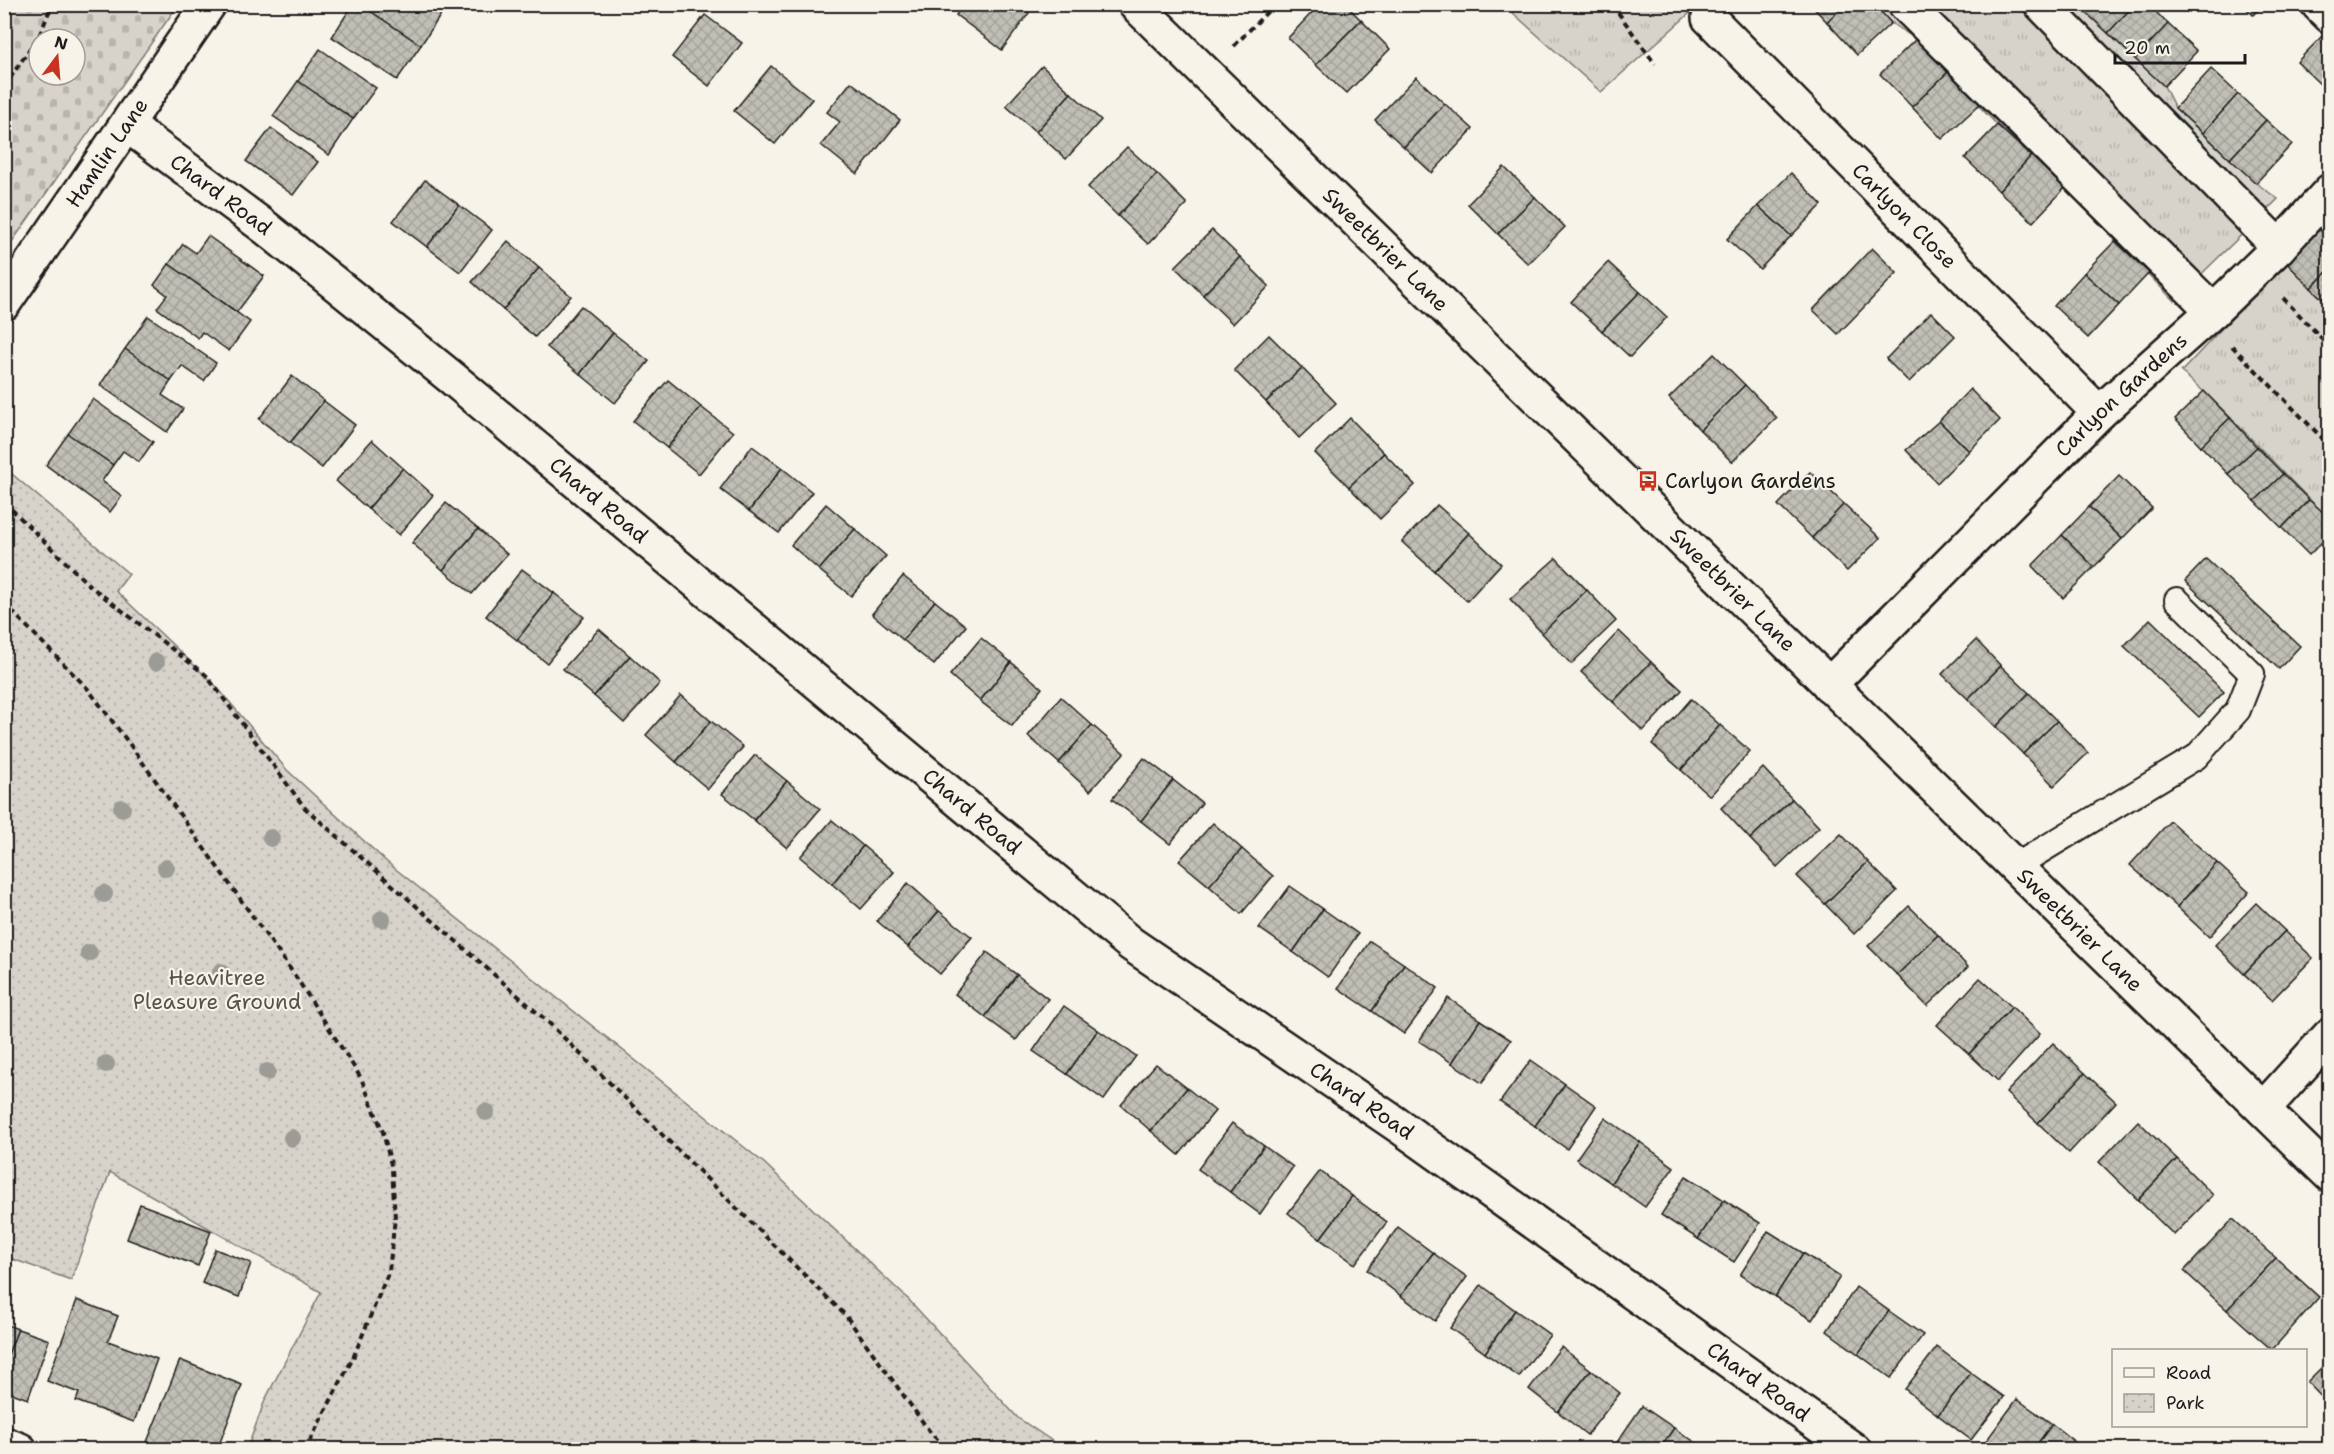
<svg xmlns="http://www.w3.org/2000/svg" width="2334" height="1454" font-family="'Shantell Sans',sans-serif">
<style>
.grass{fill:url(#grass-tufts);stroke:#7a7874;stroke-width:1.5}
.cemetery{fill:url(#cemetery-stones);stroke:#7a7874;stroke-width:1.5;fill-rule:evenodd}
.park{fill:url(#park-dots);stroke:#7a7874;stroke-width:1.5}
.building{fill:url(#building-cross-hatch);stroke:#1c1c1c;stroke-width:1.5}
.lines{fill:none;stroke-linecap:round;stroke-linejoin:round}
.lane-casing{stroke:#1c1c1c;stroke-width:28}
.street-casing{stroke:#1c1c1c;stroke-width:38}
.path{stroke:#1c1c1c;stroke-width:4;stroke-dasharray:6 4.5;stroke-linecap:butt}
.lane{stroke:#f7f3e8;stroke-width:24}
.street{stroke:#f7f3e8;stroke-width:33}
.tree{fill:#9d9b95}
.labels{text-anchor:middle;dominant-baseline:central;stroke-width:4.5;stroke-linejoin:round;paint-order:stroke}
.street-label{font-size:21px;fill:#1c1c1c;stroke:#f7f3e8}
.poi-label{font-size:21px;fill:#1c1c1c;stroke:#f7f3e8;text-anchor:start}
.park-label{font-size:21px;fill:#545351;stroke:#f7f3e8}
</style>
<defs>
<pattern id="grass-tufts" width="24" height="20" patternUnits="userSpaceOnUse" patternTransform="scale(1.5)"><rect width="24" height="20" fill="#d7d3cb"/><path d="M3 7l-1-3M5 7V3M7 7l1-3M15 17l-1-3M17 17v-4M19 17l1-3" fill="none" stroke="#b8b5ae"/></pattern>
<pattern id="cemetery-stones" width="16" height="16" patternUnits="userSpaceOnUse" patternTransform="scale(1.5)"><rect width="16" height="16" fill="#d7d3cb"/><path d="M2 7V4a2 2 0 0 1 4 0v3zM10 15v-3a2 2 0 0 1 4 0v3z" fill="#b8b5ae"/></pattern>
<pattern id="park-dots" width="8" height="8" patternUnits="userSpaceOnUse" patternTransform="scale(1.5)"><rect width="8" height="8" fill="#d7d3cb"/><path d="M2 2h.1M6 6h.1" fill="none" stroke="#b8b5ae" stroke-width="1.8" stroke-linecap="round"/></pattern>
<pattern id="building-cross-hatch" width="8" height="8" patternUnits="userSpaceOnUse" patternTransform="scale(1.5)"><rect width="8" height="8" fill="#c0beb5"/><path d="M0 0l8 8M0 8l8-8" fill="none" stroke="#a4a39b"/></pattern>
</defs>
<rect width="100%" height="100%" fill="#f7f3e8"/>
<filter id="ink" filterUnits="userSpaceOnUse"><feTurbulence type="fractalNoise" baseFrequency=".0167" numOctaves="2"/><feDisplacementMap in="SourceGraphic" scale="12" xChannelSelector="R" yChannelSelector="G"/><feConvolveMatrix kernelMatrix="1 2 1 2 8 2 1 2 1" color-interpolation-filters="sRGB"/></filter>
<g filter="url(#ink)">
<g class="grass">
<path d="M1504,5h195l-98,87z"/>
<path d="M1874,5h204l86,81 11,22 81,75 22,16 -104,102 -109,-113 -68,-63 -81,-86 -25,-16z"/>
<path d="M2285,261l44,45v212c-51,-47 -94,-102 -148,-146z"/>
</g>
<path class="cemetery" d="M5,4l173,1 -173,247 -1,-247zM39,39h36v36h-36z"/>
<path class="park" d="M5,468l124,106 -13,17 100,95 71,84 101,93 376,300 144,136 110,119 46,31h-817l18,-49 56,-108 -211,-120 -39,108 -64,-23 -2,6z"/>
<g class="building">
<path d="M353,4h7l61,41 -24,35 -65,-43z"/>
<path d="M360,4h75l9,6 -23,35z"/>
<path d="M963,4h54l12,9 -27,37 -46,-35z"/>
<path d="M1320,4h25l16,16 -45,45 -28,-27z"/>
<path d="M1810,4h35l-18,18z"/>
<path d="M1845,4h29l17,19 -34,32 -30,-33z"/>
<path d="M2084,4h51l-27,29 -27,-25z"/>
<path d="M2135,4h13l20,20 -33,35 -27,-26z"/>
<path d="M2242,4h22l-11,11z"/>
<path d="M705,15l37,28 -33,43 -37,-29z"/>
<path d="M1361,20l29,29 -44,45 -30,-29z"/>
<path d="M2168,24l29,27 -33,35 -29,-27z"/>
<path d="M2322,36l8,7v37l-7,7 -26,-25z"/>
<path d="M1916,39l32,33 -36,35 -32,-33z"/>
<path d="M320,49l56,39 -23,31 -55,-38z"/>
<path d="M771,66l41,33 -37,45 -41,-33z"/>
<path d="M1042,66l29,27 -35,39 -30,-26z"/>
<path d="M2211,69l27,25 -35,39 -28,-25z"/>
<path d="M1948,72l32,32 -38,35 -30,-32z"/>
<path d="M1416,77l29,27 -41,43 -29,-27z"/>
<path d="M298,81l55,38 -24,36 -56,-39z"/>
<path d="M851,82l49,38 -43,54 -36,-29 19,-23 -13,-10z"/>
<path d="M1071,93l30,27 -35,39 -30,-27z"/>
<path d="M2238,94l28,26 -36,39 -27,-26z"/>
<path d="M1445,104l28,25 -41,44 -28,-26z"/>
<path d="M2266,120l26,24 -36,39 -26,-24z"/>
<path d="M1997,125l34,31 -32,35 -34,-33z"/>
<path d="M271,128l47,34 -25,33 -47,-34z"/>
<path d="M1127,147l30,27 -39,42 -30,-29z"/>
<path d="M2031,156l34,32 -32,34 -34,-31z"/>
<path d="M1504,167l31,30 -37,37 -30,-30z"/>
<path d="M1791,173l31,32 -31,31 -33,-30z"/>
<path d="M1157,174l30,30 -39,40 -30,-28z"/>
<path d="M425,180l34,25 -32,42 -34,-26z"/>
<path d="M1535,197l30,30 -37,37 -30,-30z"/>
<path d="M459,205l33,25 -32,42 -33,-25z"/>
<path d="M1758,206l33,30 -31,33 -33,-30z"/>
<path d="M2319,229l11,11v29l-19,19 -26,-27z"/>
<path d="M1212,230l28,27 -37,38 -28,-28z"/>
<path d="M208,236l56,40 -27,36 -68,-48 14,-20 13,9z"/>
<path d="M508,241l31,27 -36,42 -31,-28z"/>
<path d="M2115,241l34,32 -30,32 -35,-32z"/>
<path d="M1872,248l25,25 -59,61 -25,-24z"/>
<path d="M1240,257l29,29 -36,38 -30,-29z"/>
<path d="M1608,262l32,30 -38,39 -31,-29z"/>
<path d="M169,264l81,58 -21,29 -27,-19 -4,6 -41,-30 10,-13 -13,-10z"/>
<path d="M539,268l32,28 -36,41 -32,-27z"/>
<path d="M2330,269v37l-19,-18z"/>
<path d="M2084,273l35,32 -31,33 -34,-32z"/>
<path d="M1640,292l27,25 -37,40 -28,-26z"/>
<path d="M581,306l32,27 -33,41 -33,-27z"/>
<path d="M1931,312l24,24 -46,46 -23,-23z"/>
<path d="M148,316l68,47 -12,18 -22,-15 -11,15 -46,-32z"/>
<path d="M613,333l36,28 -34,42 -35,-29z"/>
<path d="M1269,335l33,33 -36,34 -32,-32z"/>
<path d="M125,349l46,32 -9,14 21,14 -16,23 -67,-47z"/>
<path d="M1714,354l31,31 -45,45 -31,-32z"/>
<path d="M1302,368l34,35 -37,35 -33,-36z"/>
<path d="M292,376l32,25 -34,42 -31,-24z"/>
<path d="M668,380l33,27 -34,41 -34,-27z"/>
<path d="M1745,385l32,33 -45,44 -32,-32z"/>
<path d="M1970,389l30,31 -31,31 -30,-30z"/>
<path d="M2204,391l26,27 -29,28 -26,-27z"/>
<path d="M93,399l60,43 -14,20 -16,-11 -10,14 -45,-31z"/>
<path d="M324,401l31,24 -33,43 -32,-25z"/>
<path d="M701,407l32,25 -34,42 -32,-26z"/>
<path d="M1350,418l34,35 -35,34 -34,-34z"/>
<path d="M2230,418l27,29 -29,27 -27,-28z"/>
<path d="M1939,421l30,30 -32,32 -31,-33z"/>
<path d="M68,434l45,31 -11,16 20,15 -12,16 -64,-47z"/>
<path d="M372,440l31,28 -35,41 -32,-28z"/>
<path d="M752,446l30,22 -33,43 -29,-22z"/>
<path d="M2257,447l26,27 -28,27 -27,-27z"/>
<path d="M1384,453l31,32 -35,34 -31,-32z"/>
<path d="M403,468l30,27 -34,40 -31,-26z"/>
<path d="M782,468l30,24 -33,41 -30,-22z"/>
<path d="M1810,472l34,32 -32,34 -34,-33z"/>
<path d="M2283,474l26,26 -27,28 -27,-27z"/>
<path d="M2119,476l33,32 -30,31 -33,-32z"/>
<path d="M2309,500l21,18v16l-21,21 -27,-27z"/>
<path d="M446,503l32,26 -35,41 -31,-27z"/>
<path d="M826,504l29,25 -36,41 -28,-25z"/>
<path d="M1844,504l36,34 -33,33 -35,-33z"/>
<path d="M1437,505l32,28 -35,38 -32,-29z"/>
<path d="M2089,507l33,32 -28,28 -32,-32z"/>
<path d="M478,529l29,25 -35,40 -29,-24z"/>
<path d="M855,529l31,27 -35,40 -32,-26z"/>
<path d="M1469,533l32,31 -34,37 -33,-30z"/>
<path d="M2062,535l32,32 -31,31 -31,-32z"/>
<path d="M1556,558l31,32 -45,43 -32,-34z"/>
<path d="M2206,559l94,87 -21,23 -94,-88z"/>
<path d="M522,569l32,24 -37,47 -31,-24z"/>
<path d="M903,576l32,25 -32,39 -31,-26z"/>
<path d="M1587,590l29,31 -45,43 -29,-31z"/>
<path d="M554,593l30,24 -37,46 -30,-23z"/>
<path d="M935,601l31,25 -32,39 -31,-25z"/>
<path d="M2150,619l74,73 -25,25 -75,-71z"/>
<path d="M599,629l31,27 -36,40 -31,-27z"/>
<path d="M1619,631l32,31 -38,40 -32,-30z"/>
<path d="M981,638l30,24 -31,39 -30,-26z"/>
<path d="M1976,640l25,26 -33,33 -26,-25z"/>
<path d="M630,656l30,27 -36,40 -30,-27z"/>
<path d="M1011,662l31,26 -30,38 -32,-25z"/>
<path d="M1651,662l31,28 -39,41 -30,-29z"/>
<path d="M2001,666l28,27 -33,34 -28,-28z"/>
<path d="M2029,693l28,28 -34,33 -27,-27z"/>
<path d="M681,695l30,26 -35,41 -30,-27z"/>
<path d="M1061,697l31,28 -33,38 -31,-27z"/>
<path d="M1691,699l29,26 -39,45 -29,-26z"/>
<path d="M711,721l32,26 -35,42 -32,-27z"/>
<path d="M2057,721l31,32 -34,33 -31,-32z"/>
<path d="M1092,725l32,28 -34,38 -31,-28z"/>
<path d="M1720,725l30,26 -40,45 -29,-26z"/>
<path d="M755,755l32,26 -33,39 -32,-26z"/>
<path d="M1144,758l29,22 -32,41 -29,-22z"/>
<path d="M1763,768l29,31 -42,40 -29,-31z"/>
<path d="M1173,780l29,23 -32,41 -29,-23z"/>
<path d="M787,781l33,28 -33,39 -33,-28z"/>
<path d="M1792,799l27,28 -42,40 -27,-28z"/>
<path d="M832,820l31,26 -31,38 -32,-27z"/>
<path d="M2170,821l47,42 -40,44 -47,-42z"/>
<path d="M1213,823l29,26 -33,37 -30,-25z"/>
<path d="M1841,834l27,28 -43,42 -28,-28z"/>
<path d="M863,846l31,26 -33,37 -29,-25z"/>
<path d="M1242,849l31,27 -32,38 -32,-28z"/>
<path d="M1868,862l29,29 -43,43 -29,-30z"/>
<path d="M2217,863l32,29 -40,45 -32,-30z"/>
<path d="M908,883l31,28 -31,36 -31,-26z"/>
<path d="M1290,886l33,23 -30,43 -34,-24z"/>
<path d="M2256,903l29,28 -41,43 -29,-29z"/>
<path d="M1909,906l29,29 -41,40 -29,-29z"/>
<path d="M1323,909l35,25 -30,43 -35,-25z"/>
<path d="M939,911l33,26 -32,37 -32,-27z"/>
<path d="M2285,931l28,27 -41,42 -28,-26z"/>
<path d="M1938,935l30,32 -41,39 -30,-31z"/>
<path d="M1370,941l34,23 -32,47 -34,-23z"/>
<path d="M987,952l30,23 -32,42 -30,-23z"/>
<path d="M1404,964l34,24 -34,46 -32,-23z"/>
<path d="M1017,975l31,24 -32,41 -31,-23z"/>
<path d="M1980,978l32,29 -43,47 -32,-29z"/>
<path d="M1448,998l32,22 -28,43 -33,-22z"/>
<path d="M1064,1006l34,24 -31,44 -34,-23z"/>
<path d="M2012,1007l28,27 -42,47 -29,-27z"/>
<path d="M1480,1020l31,20 -29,43 -30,-20z"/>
<path d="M1098,1030l38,26 -32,44 -37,-26z"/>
<path d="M2053,1043l32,30 -47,50 -32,-30z"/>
<path d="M1531,1060l34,24 -30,42 -35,-24z"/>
<path d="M1156,1064l31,24 -36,43 -30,-26z"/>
<path d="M2085,1073l31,29 -47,51 -31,-30z"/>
<path d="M1565,1084l31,22 -29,43 -32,-23z"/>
<path d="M1187,1088l28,23 -36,44 -28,-24z"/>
<path d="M1605,1118l35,24 -29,41 -35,-24z"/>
<path d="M2138,1121l39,38 -39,41 -39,-38z"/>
<path d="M1232,1123l32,23 -34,46 -32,-23z"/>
<path d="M1640,1142l34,25 -29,40 -34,-24z"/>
<path d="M1264,1146l29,21 -33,47 -30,-22z"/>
<path d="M2177,1159l36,36 -39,40 -36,-35z"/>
<path d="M1320,1171l32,25 -32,43 -32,-26z"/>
<path d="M1686,1176l38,24 -26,39 -37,-24z"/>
<path d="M1352,1196l35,26 -32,42 -35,-25z"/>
<path d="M1724,1200l36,23 -26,39 -36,-23z"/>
<path d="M140,1204l71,27 -13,35 -71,-27z"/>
<path d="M2233,1219l43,39 -49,52 -43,-39z"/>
<path d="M1398,1227l35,26 -32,43 -34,-26z"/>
<path d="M1768,1231l35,22 -28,44 -35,-22z"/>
<path d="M215,1249l36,14 -12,34 -37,-14z"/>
<path d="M1433,1253l34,24 -32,44 -34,-25z"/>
<path d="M1803,1253l37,24 -28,43 -37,-23z"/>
<path d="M2276,1258l43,39 -47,53 -45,-40z"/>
<path d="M1481,1285l34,25 -30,43 -35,-25z"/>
<path d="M1856,1287l33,24 -31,43 -31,-23z"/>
<path d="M77,1300l41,16 -10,25 49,18 -23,63 -58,-21 3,-8 -32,-12z"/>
<path d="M1515,1310l35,25 -31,42 -34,-24z"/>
<path d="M1889,1311l34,24 -32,43 -33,-24z"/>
<path d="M4,1324l14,5 -14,36z"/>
<path d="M18,1329l31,11 -21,59 -24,-9v-25z"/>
<path d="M1561,1347l30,23 -33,42 -29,-23z"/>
<path d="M1937,1347l34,26 -33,42 -33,-26z"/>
<path d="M2330,1359v47l-23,-24z"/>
<path d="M180,1360l62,25 -25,65 -72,-3z"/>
<path d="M1591,1370l29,23 -33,42 -29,-23z"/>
<path d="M1971,1373l33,24 -33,43 -33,-25z"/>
<path d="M2017,1399l35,25 -19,26h-36l-11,-9z"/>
<path d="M1642,1406l32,22 -15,22h-43l-3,-2z"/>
<path d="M2052,1424l33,26h-52z"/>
<path d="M1674,1428l33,22h-48z"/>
</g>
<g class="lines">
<g class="lane-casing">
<path id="lane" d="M2014,867l182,-110 42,-47 14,-36 -75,-74"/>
</g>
<g class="street-casing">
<g id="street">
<path id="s1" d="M1135,4l1195,1171"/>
<path d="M1905,4l308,307"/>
<path d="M2041,4l238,243"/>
<path d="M2318,4l12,12"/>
<path id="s2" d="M1709,18l390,395"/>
<path id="s3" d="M127,125l139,103 186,150 679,566 271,184 452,322"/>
<path id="s4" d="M4,303l205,-299"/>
<path id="s5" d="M1829,685l270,-272 114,-102 66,-64 51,-56"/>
<path d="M2263,1109l67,-74"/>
<path d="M4,1444l16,6"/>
</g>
</g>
<g class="path">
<path d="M1612,4l43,60"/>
<path d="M1234,46l41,-42"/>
<path d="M4,87l37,-55 11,-28"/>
<path d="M2283,298l47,49"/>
<path d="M2232,346l98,100"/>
<path d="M4,502l86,84 116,89 99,133 244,215 297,293 84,116 18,18"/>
<path d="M4,603l84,86 40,53 168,235 65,101 22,54 9,37 3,49 -6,53 -36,87 -48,92"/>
</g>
<use href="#lane" class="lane"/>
<use href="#street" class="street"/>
</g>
<g class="tree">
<circle cx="156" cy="662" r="9"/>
<circle cx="122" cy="808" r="9"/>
<circle cx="271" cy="838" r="9"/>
<circle cx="166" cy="868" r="9"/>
<circle cx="104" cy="894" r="9"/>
<circle cx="382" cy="919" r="9"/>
<circle cx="89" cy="953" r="9"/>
<circle cx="221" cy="972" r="9"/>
<circle cx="106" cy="1064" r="9"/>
<circle cx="267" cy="1072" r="9"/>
<circle cx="486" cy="1112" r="9"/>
<circle cx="292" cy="1138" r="9"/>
</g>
</g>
<defs>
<g id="bus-bare" transform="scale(1.62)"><path d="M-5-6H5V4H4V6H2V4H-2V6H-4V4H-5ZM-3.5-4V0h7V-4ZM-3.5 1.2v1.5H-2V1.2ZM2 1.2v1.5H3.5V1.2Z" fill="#c8321e" stroke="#f7f3e8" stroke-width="2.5" paint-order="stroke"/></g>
</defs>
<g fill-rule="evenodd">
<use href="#bus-bare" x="1648" y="481"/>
</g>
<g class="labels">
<g class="street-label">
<text stroke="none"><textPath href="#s4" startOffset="182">Hamlin Lane</textPath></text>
<text stroke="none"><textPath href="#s3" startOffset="117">Chard Road</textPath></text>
<text stroke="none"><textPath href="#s2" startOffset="278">Carlyon Close</textPath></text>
<text stroke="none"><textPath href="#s1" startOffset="351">Sweetbrier Lane</textPath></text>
<text stroke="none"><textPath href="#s5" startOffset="412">Carlyon Gardens</textPath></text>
<text stroke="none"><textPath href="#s3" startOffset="603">Chard Road</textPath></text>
<text stroke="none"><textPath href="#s1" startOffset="837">Sweetbrier Lane</textPath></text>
<text stroke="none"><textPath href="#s3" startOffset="1089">Chard Road</textPath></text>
<text stroke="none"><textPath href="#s1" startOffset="1323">Sweetbrier Lane</textPath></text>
<text stroke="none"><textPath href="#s3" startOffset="1575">Chard Road</textPath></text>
<text stroke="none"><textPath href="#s3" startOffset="2061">Chard Road</textPath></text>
</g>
<g class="poi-label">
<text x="1665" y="481">Carlyon Gardens</text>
</g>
<g class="park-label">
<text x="217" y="978">Heavitree<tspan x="217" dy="24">Pleasure Ground</tspan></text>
</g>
</g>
<rect width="2334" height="1454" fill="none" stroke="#f7f3e8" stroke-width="24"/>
<rect x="12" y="12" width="2310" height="1430" fill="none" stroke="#1c1c1c" stroke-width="2" filter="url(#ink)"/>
<rect x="2112" y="1349" width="195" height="78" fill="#f7f3e8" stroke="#9f9d96" stroke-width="1.5"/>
<rect x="2124" y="1368" width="30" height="9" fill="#f7f3e8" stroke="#9f9d96" stroke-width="1.5"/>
<text x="2166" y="1379" font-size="18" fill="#1c1c1c">Road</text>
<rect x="2124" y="1394" width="30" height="18" fill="url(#park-dots)" stroke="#9f9d96" stroke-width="1.5"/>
<text x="2166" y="1409" font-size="18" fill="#1c1c1c">Park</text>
<g transform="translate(57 57) rotate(16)"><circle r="28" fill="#f7f3e8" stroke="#9f9d96" stroke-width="1.5"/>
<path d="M0-4.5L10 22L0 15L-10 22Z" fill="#c8321e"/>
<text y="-9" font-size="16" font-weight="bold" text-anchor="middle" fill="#1c1c1c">N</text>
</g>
<path d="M2115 54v9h130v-9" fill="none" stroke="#1c1c1c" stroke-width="3"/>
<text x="2124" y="54" font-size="18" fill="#1c1c1c" stroke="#f7f3e8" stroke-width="4.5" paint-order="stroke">20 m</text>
</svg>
